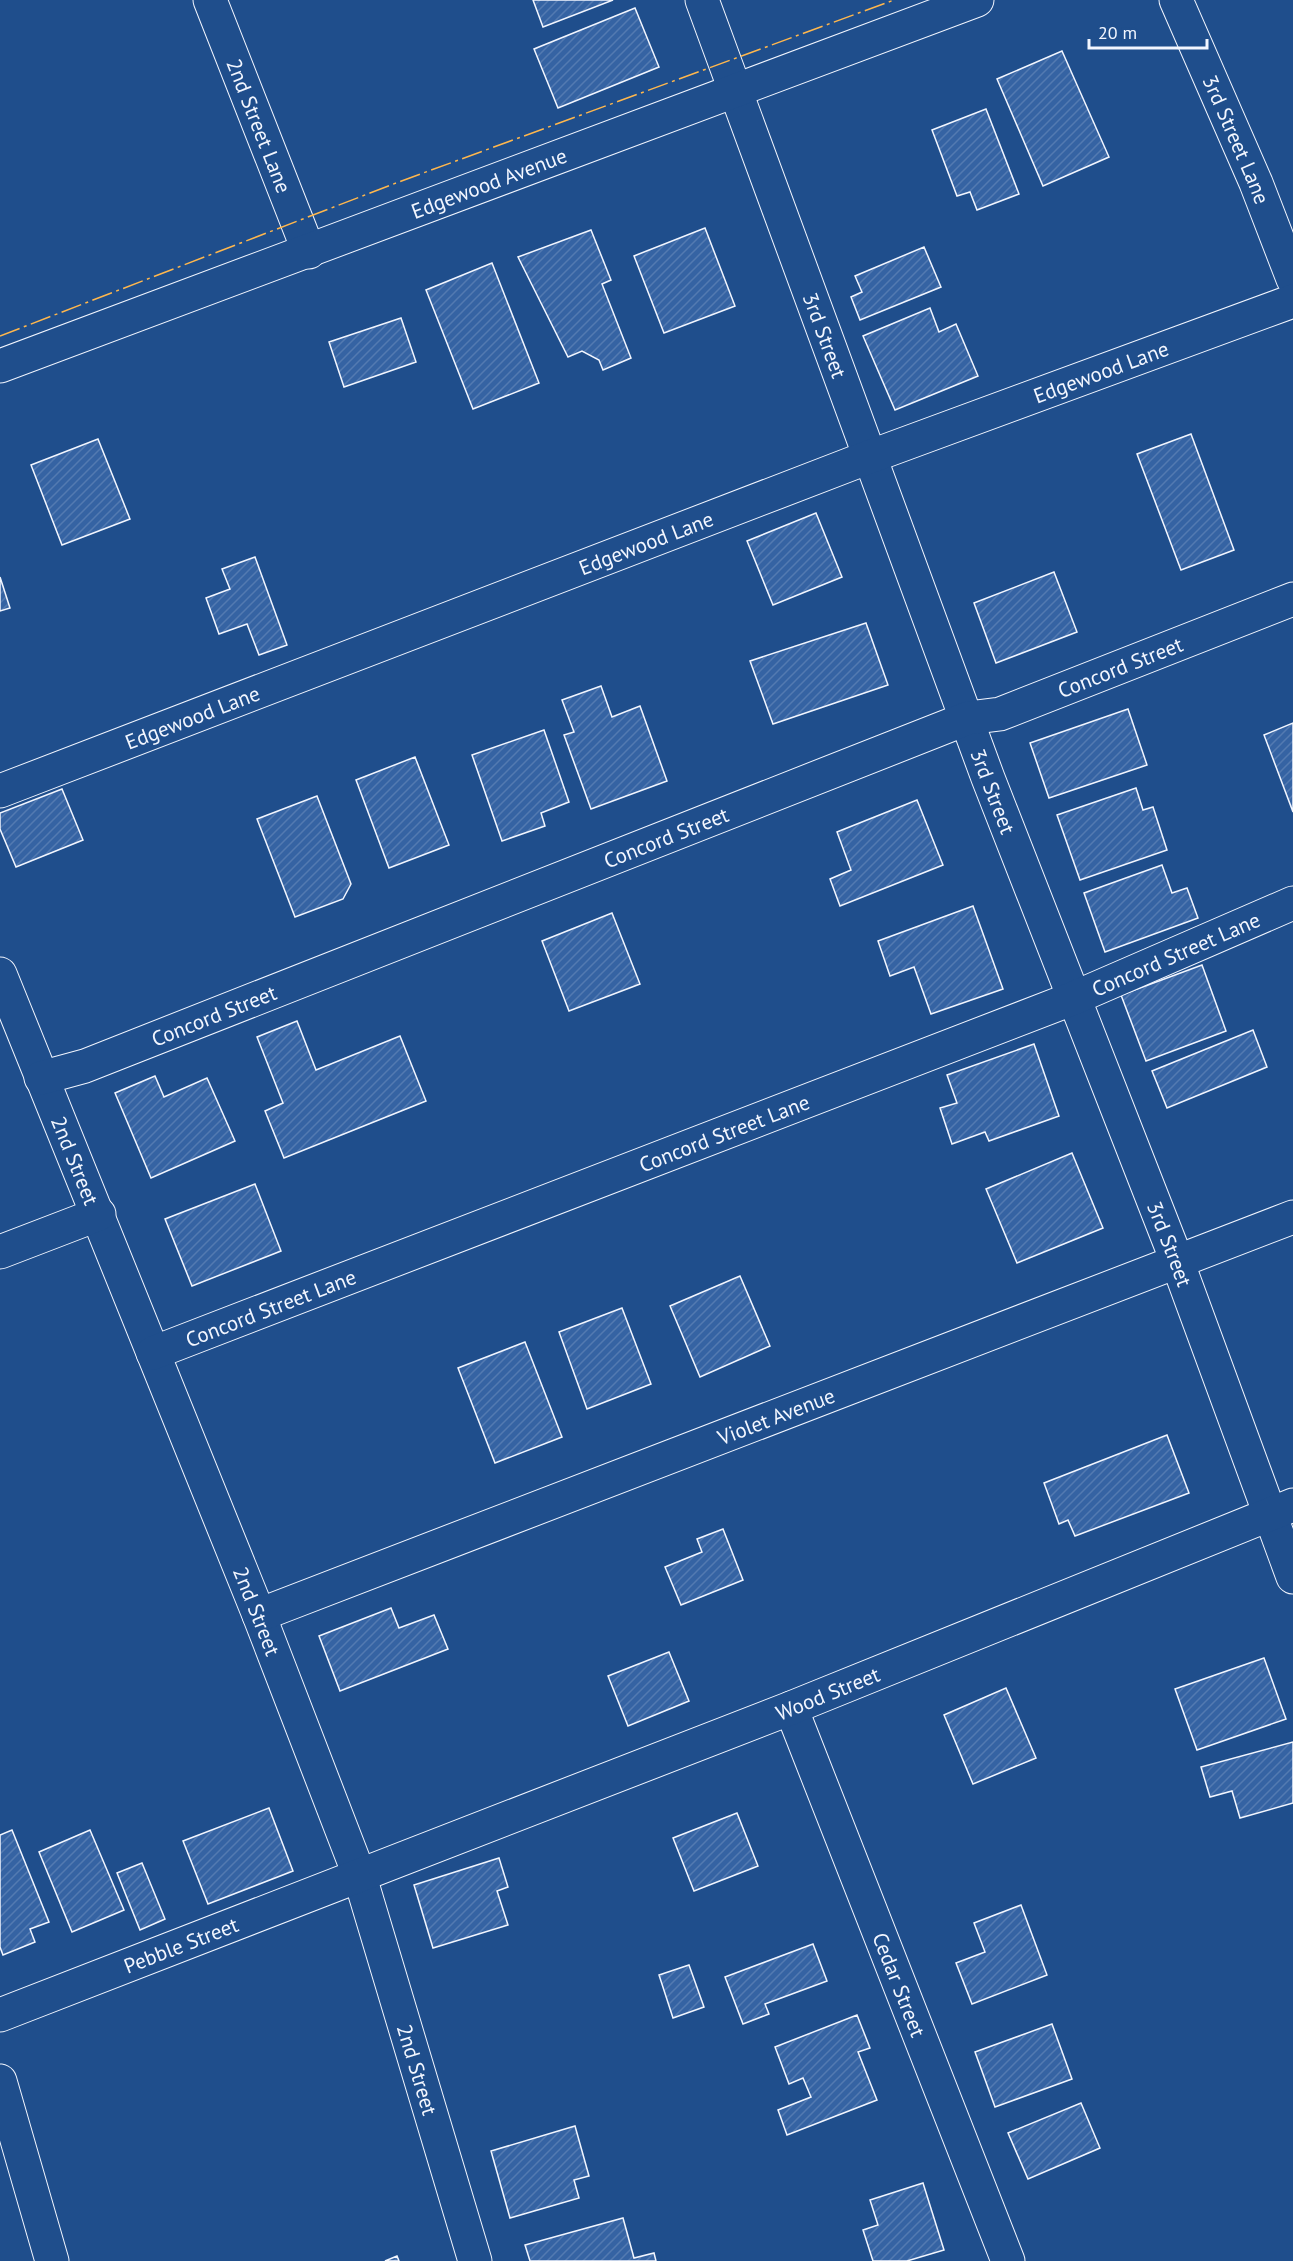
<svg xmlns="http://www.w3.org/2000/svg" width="1293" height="2261" font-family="'PT Sans',sans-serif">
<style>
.building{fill:url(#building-hatch);stroke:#f2f6ff;stroke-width:1.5}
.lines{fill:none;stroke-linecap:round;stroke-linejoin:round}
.minor-casing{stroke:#f2f6ff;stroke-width:35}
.minor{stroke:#1f4e8c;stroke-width:33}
.power{stroke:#ffb74d;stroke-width:1.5;stroke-dasharray:21 4.5 3 4.5;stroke-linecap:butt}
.labels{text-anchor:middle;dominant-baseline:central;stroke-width:4.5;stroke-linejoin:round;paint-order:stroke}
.street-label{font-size:21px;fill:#f2f6ff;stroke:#1f4e8c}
</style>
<defs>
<pattern id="building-hatch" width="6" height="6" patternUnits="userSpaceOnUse" patternTransform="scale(1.5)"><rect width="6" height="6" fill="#3563a3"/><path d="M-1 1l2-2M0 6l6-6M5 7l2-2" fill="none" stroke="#537ab1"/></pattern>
</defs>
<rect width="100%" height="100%" fill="#1f4e8c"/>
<g class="building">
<path d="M533,0h80l-70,27z"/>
<path d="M635,8l24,59 -101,41 -24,-59z"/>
<path d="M1062,51l47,106 -66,29 -46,-107z"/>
<path d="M986,109l33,85 -42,16 -7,-18 -13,4 -25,-66z"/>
<path d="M705,228l30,78 -71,27 -30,-77z"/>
<path d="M591,230l20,50 -9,4 29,74 -28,12 -4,-10 -17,-9 -14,6 -50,-100z"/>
<path d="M924,247l17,40 -81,33 -9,-23 11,-5 -7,-16z"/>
<path d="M492,263l47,120 -66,26 -47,-119z"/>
<path d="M930,308l9,24 17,-8 22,52 -83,34 -32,-74z"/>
<path d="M401,318l15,44 -72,25 -15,-45z"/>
<path d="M1191,434l43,116 -53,20 -44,-116z"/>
<path d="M98,439l32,80 -68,26 -31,-80z"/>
<path d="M816,513l26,64 -69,28 -26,-64z"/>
<path d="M255,557l32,88 -28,10 -12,-31 -28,10 -13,-36 24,-9 -8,-20z"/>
<path d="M1054,572l23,60 -81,31 -22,-60z"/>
<path d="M0,577l10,31 -10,3z"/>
<path d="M866,623l22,62 -115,39 -23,-63z"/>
<path d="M601,686l11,31 28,-11 27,75 -76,28 -27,-74 10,-3 -12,-32z"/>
<path d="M1128,709l19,56 -98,33 -19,-55z"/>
<path d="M1293,723v89l-29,-77z"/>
<path d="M544,730l25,72 -28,11 4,13 -43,15 -30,-86z"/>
<path d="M415,757l34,88 -60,23 -33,-88z"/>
<path d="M1136,788l7,22 10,-3 14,43 -87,30 -23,-65z"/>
<path d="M62,789l21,51 -67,27 -16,-38v-16z"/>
<path d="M317,796l34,88 -8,15 -48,18 -38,-98z"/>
<path d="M917,800l26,65 -103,41 -10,-27 21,-9 -14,-38z"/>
<path d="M1162,865l10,28 15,-5 11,30 -93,34 -21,-59z"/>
<path d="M973,906l30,83 -72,25 -17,-47 -24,9 -12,-35z"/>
<path d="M612,913l28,71 -71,27 -27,-70z"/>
<path d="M1202,965l24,66 -80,30 -25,-66z"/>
<path d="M297,1021l19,49 84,-34 26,65 -142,57 -19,-47 18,-8 -26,-66z"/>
<path d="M1253,1030l14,37 -100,41 -15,-37z"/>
<path d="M1034,1044l25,72 -70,25 -4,-9 -33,12 -12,-36 17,-5 -10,-28z"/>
<path d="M155,1076l9,21 43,-19 28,63 -84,37 -36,-85z"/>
<path d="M1072,1153l31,75 -86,35 -31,-74z"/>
<path d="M255,1184l26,67 -89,35 -27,-67z"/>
<path d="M740,1276l30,70 -70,31 -30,-71z"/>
<path d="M622,1308l29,76 -64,25 -28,-77z"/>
<path d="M525,1342l37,95 -67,26 -37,-95z"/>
<path d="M1167,1435l22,58 -114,43 -7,-16 -9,4 -15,-41z"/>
<path d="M723,1529l20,51 -62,25 -16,-38 37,-15 -5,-13z"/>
<path d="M391,1608l8,20 35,-13 14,34 -108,42 -21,-55z"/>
<path d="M669,1652l20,49 -61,25 -20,-50z"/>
<path d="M1264,1658l22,61 -89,31 -22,-61z"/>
<path d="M1006,1688l30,70 -63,26 -29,-69z"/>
<path d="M1293,1742v61l-53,15 -8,-27 -22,6 -9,-30z"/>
<path d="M269,1808l24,63 -85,33 -25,-63z"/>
<path d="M737,1813l21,53 -64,25 -21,-53z"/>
<path d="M12,1830l37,92 -19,7 5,13 -32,13 -3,-8v-112z"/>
<path d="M90,1830l34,80 -52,22 -33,-80z"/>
<path d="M499,1858l9,29 -11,4 11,34 -75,23 -19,-63z"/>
<path d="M142,1863l23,56 -25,11 -23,-57z"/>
<path d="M1021,1905l26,70 -75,29 -16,-41 29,-11 -11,-29z"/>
<path d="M813,1944l14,37 -62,23 4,10 -26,10 -18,-47z"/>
<path d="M689,1965l15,42 -31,11 -14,-43z"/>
<path d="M857,2015l13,33 -12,4 19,48 -90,35 -9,-25 33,-13 -8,-19 -14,6 -14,-37z"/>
<path d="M1052,2024l20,55 -77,28 -20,-55z"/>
<path d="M1081,2103l19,45 -72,31 -20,-46z"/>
<path d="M575,2126l14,50 -15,4 5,18 -69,20 -19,-67z"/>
<path d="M923,2183l21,67 -37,11h-34l-10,-31 15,-5 -8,-25z"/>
<path d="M623,2218l11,40 20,-5 2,8h-126l-5,-16z"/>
<path d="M397,2256l2,5h-14z"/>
</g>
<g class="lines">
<g class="minor-casing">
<g id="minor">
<path id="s1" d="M210,0l99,252"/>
<path id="s2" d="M702,0l286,778 189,483 116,316"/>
<path id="s3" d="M1176,0l80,183 37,96"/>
<path id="s4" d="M0,366l977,-366"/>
<path id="s5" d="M0,791l869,-334 424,-156"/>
<path id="s6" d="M0,974l259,641 101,262 115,384"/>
<path id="s7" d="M41,1078l44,-12 883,-348 32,-4 293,-115"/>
<path d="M0,1252l99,-38"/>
<path id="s8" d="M153,1353l921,-355 219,-95"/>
<path id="s9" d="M259,1615l1034,-398"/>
<path id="s10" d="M791,1708l217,553"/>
<path id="s11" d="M0,2015l791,-307 502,-203"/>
<path d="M0,2081l52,180"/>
</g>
</g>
<use href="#minor" class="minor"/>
<path class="power" d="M0,336l396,-153 498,-183"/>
</g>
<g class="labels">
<g class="street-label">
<text stroke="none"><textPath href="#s1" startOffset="135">2nd Street Lane</textPath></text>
<text stroke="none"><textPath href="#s3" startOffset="152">3rd Street Lane</textPath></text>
<text stroke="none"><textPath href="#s4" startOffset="522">Edgewood Avenue</textPath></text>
<text stroke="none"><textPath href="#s2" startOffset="357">3rd Street</textPath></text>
<text stroke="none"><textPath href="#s5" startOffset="1178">Edgewood Lane</textPath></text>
<text stroke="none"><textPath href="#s5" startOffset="692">Edgewood Lane</textPath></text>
<text stroke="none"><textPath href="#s7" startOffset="1156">Concord Street</textPath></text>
<text stroke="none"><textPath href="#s5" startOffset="206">Edgewood Lane</textPath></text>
<text stroke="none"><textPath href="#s2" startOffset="843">3rd Street</textPath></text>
<text stroke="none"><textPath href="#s7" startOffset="670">Concord Street</textPath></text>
<text stroke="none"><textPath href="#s8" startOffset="1098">Concord Street Lane</textPath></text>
<text stroke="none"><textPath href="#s7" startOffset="184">Concord Street</textPath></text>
<text stroke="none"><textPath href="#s8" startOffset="612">Concord Street Lane</textPath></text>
<text stroke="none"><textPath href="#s6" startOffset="201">2nd Street</textPath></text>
<text stroke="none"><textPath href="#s2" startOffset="1329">3rd Street</textPath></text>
<text stroke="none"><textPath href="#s8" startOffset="126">Concord Street Lane</textPath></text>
<text stroke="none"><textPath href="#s9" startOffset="554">Violet Avenue</textPath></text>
<text stroke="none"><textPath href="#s6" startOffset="687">2nd Street</textPath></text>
<text stroke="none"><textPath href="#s11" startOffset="888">Wood Street</textPath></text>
<text stroke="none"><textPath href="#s11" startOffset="194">Pebble Street</textPath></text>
<text stroke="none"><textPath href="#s10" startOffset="297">Cedar Street</textPath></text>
<text stroke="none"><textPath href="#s6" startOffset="1173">2nd Street</textPath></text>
</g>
</g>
<path d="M1089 39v9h118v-9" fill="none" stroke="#f2f6ff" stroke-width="3"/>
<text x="1098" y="39" font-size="18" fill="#f2f6ff" stroke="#1f4e8c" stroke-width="4.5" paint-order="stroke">20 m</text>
</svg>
